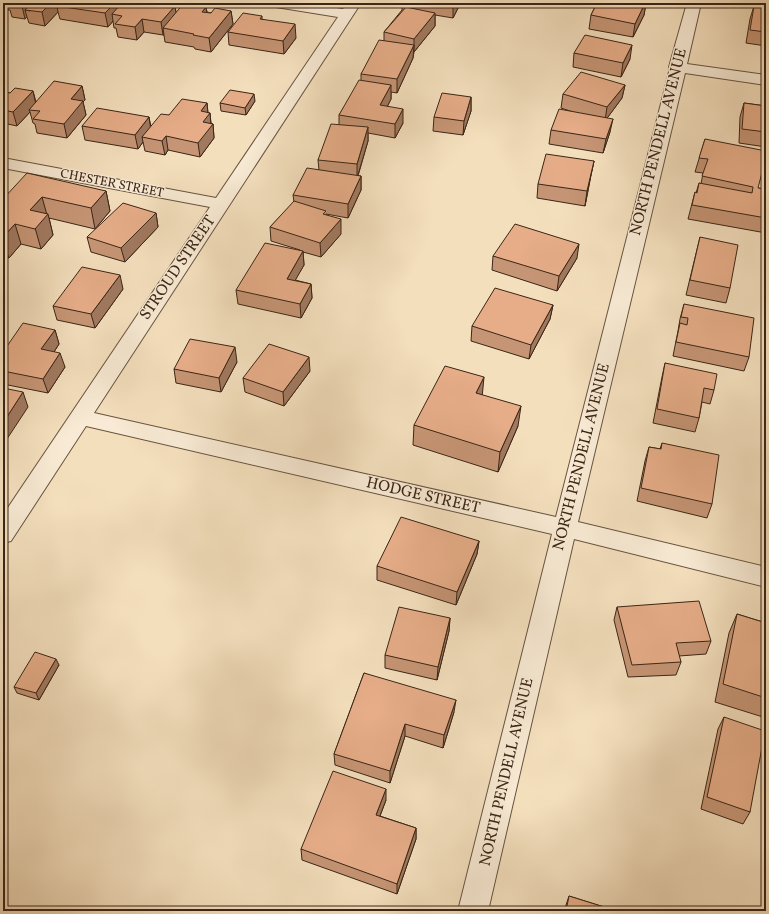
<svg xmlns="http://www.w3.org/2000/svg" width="769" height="914" font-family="Vollkorn,serif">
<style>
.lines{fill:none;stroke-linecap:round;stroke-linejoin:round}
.minor-casing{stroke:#685440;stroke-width:2}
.minor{fill:#f8ead4;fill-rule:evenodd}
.wall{fill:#c69575;stroke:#3a2516}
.shaded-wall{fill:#a1795f;stroke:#3a2516}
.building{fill:#e6ad88;stroke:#3a2516}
.labels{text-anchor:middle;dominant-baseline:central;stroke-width:3;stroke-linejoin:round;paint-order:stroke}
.far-street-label{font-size:13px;fill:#3a2516;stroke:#f8ead4}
.street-label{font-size:16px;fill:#3a2516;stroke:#f8ead4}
</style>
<rect width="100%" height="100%" fill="#f4dfbd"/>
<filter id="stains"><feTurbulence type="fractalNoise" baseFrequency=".005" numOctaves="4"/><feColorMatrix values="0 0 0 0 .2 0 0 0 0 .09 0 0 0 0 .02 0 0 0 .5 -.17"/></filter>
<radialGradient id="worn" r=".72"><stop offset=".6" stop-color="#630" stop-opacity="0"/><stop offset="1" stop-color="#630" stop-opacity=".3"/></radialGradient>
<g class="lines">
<g class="minor-casing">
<path id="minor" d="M269,3h35l39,6 4,-6h14l-267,410 462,104 114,-449 -1,-1 18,-64h14l-14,61 79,11v10l-81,-12 -107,449 188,45v20l-192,-48 -86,372h-30l94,-377 -466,-108 -75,115 -8,2v-28l207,-308 -207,-39v-10l213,40 122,-181 -62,-10 -5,-1z"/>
</g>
<use href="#minor" class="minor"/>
</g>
<g class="wall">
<path d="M3,3h118v1l54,2 1,7 30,-6 1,5 4,1 20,-2 2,13 -22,28 -16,-3 -1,-2 -29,-5 -1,-7h-1l-19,-3 -7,8 -19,-3 -2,-9h-2l-1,-7 -5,6 -48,-8 -2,-7 -13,14 -16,-3 -2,-6 -2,2 -13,-2 -2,-7h-2l-1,-5z"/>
<path d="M402,3h57v3l-6,12 -18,-3v11l-21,26 -1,6 -16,35 -6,-1v7l-4,8 16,16 -8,15 -27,-5v8l-10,35h3v14l-13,28 -22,-4 15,20 -20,23 -18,-5 1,13 -9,15 16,4 1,14 -11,20 -63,-14 -2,-14 64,-40 -29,-9 -1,-14 24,-25 -1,-7 26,-25 -1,-10 21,-35v-10l22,-35v-6l23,-33v-9l18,-22z"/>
<path d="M597,3h49l-2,12 -11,22 -44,-8 2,-14z"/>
<path d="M754,6l12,2v38l-20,-3 4,-24z"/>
<path d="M262,16v3l34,19 -12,16 -55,-9 -1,-13z"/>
<path d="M574,53l56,6 -9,18 -48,-10z"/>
<path d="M625,85l-3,13 -15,20 3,14 -7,21 -54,-9 2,-14 22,-18 -12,-4 2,-14z"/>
<path d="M82,86l3,14 -2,2 3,13 -19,23 -30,-5 -2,-9 -2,-1 -3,-11 -13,14 -14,-3v-31l7,1 23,-2 3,11z"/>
<path d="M471,97v14l-8,24 -30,-4 1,-14z"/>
<path d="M255,101l-9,14 -25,-4 -1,-8z"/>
<path d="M207,103l1,10h2l1,10 2,1 1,14 -14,19 -32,-7 -3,5 -20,-4 -2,-9 -5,7 -53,-9 -3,-14 67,-9 2,10 18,-12z"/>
<path d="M744,103l22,3v41l-27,-4 1,-26z"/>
<path d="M705,139l53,49 8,1v44l-78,-14 7,-27 1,1 3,-10 2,1 2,-11 -8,-1z"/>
<path d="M594,161l-3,14 -6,31 -48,-8 1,-14z"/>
<path d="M106,191l4,20 -15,18 -46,-11 4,17 -12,14 -20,-5 -12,14 -6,-1v-58z"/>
<path d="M156,213l2,14 -33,35 -34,-10 -4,-15z"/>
<path d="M700,237l30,51 -4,15 -40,-8z"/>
<path d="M493,256l84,2 -20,33 -65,-21z"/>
<path d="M123,289l-28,39 -38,-8 -4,-14z"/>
<path d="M684,304l65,53 -5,14 -71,-15 5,-25 2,-12z"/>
<path d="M553,305l-3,14 -21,40 -58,-18 1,-15z"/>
<path d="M55,330l4,14 -5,8 11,15 -17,26 -45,-9v-32z"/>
<path d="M237,362l-16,30 -45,-9 -2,-14z"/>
<path d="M665,363l49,27 -4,14 -8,-2 -3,16 -4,14 -42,-9 9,-46z"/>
<path d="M310,371l-26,35 -39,-14 -2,-14z"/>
<path d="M414,425l104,1 -20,46 -85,-27z"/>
<path d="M662,443l50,61 -5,14 -70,-17 8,-40 4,-14 11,2z"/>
<path d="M479,541l-2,13 -21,51 -79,-25v-14z"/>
<path d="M617,607l94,34 -5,13 -27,2 2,6 -5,13 -48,2 -14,-57z"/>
<path d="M737,614l29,9v95l-51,-16 14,-69z"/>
<path d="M450,618l-1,13 -12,49 -52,-12v-13z"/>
<path d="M59,665l-20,35 -22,-7 -3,-6z"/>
<path d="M364,673l90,39 -11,36 -38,-12 -15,47 -55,-18 -1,-11z"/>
<path d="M724,717l26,95 -7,12 -42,-15 17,-80z"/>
<path d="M386,800l-6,16 36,12v11l-19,55 -95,-34 -1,-11z"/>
<path d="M569,896l48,15h-53z"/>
</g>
<g class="shaded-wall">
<path d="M3,3h3l1,2 -4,3z"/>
<path d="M25,3h3l2,8 -5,-1 2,7 -2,2 -3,-13z"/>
<path d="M51,3h16l-10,3 1,6 -13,14 -3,-14z"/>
<path d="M115,3h6l1,8 -10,3 1,7 -5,6 -3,-14z"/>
<path d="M454,3h5v3l-6,12v-13z"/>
<path d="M645,3h1l-2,12 -11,22 2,-13z"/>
<path d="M175,6l2,13 -14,9 1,7h-1l-2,-13z"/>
<path d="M206,7l2,13 -6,-8z"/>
<path d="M231,11l2,13 -22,28 -2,-14z"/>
<path d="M435,13v13l-21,26v-13z"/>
<path d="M142,19l2,13 -7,8 -2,-13z"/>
<path d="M295,24l1,14 -12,16 -1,-13z"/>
<path d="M414,45l-1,13 -16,35v-14z"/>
<path d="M632,45l-2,14 -9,18 2,-14z"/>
<path d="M391,85v14l-10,20 -1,-14z"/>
<path d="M625,85l-3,13 -17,23 2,-14z"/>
<path d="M82,86l3,14 -2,2 3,13 -19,23 -3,-14 7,-25z"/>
<path d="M33,91l3,14 -7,5 1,2 -13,14 -4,-14z"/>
<path d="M254,94l1,7 -9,14 -1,-7z"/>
<path d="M471,97v14l-8,24 1,-14z"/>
<path d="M207,103l1,11 2,-1 1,13 2,-2 1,14 -14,19 -2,-14 3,-32z"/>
<path d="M403,109v14l-8,15v-14z"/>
<path d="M149,117l2,14 -9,6 1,5 -5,7 -3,-14z"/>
<path d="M613,119l-3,13 -7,21 3,-14z"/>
<path d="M368,127v14l-11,37v-14z"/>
<path d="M166,136l2,14 -3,5 -3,-14z"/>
<path d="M594,161l-3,14 -6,31 2,-15z"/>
<path d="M361,176v14l-13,28v-14z"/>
<path d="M106,191l4,20 -15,18 -4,-21z"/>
<path d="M42,197l5,18 1,-1 5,21 -12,14 -11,-39z"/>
<path d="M156,213l2,14 -33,35 -4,-14z"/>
<path d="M341,219v15l-20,23 -1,-14z"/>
<path d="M15,224l6,20 -12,14 -6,-17v-4z"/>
<path d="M579,244l-2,14 -20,33 2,-15z"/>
<path d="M303,251l1,14 -16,28 -1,-14z"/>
<path d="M120,275l3,14 -28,39 -4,-14z"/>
<path d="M311,284l1,14 -11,20 -1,-14z"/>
<path d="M553,305l-3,14 -21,40 2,-14z"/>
<path d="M55,330l4,14 -13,20 -5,-15z"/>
<path d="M235,347l2,15 -16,30 -2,-14z"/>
<path d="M60,353l5,14 -17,26 -5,-14z"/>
<path d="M309,357l1,14 -26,35 -1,-14z"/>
<path d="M484,377l-2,21 -6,-5z"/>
<path d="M23,392l5,15 -25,38v-22z"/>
<path d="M521,406l-3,20 -20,46 2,-20z"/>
<path d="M479,541l-2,13 -21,51 1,-13z"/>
<path d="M450,618l-1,13 -12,49 1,-13z"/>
<path d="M56,659l3,6 -20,35 -3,-7z"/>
<path d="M456,700l-2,12 -11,36 1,-13z"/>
<path d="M405,724v12l-15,47v-12z"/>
<path d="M386,789v11l-10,26v-11z"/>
<path d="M416,828v11l-19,55v-10z"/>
</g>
<g class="building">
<path d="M9,3h16l-3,3 -14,-2z"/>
<path d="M32,3h19l-9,9 -17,-2z"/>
<path d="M59,3h56l-10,10 -48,-7z"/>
<path d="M122,3h35l18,3 -14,16 -19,-3 -7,8 -20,-3 7,-8 -10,-2z"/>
<path d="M184,3l22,4 -4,5 9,1 4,-5 16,3 -22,27 -16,-3 1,-1 -31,-6z"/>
<path d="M442,3h12l-1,2z"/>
<path d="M597,3h48l-10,21 -44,-9z"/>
<path d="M754,6l12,2v24l-16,-2z"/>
<path d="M406,7l29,6 -21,26 -30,-7z"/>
<path d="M243,13l19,3 -2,3 35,5 -12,17 -55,-9z"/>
<path d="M585,35l47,10 -9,18 -49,-10z"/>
<path d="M379,40l35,5 -17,34 -36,-5z"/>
<path d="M581,72l44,13 -18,22 -44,-13z"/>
<path d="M359,80l32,5 -11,20 23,4 -8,15 -56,-9z"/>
<path d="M54,81l28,5 -11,13 12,2 -19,23 -31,-5 7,-8 -11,-1z"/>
<path d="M15,88l18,3 -20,21 -10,-2v-18l7,1z"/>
<path d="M230,90l24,4 -9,14 -25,-5z"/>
<path d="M442,93l29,4 -7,24 -30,-4z"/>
<path d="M182,99l25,4 -6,8 9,2 -7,9 10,2 -15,19 -32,-7 -4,5 -20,-4 19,-23 8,1z"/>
<path d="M744,103l22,3v26l-24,-3z"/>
<path d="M97,108l52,9 -14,18 -53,-9z"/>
<path d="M559,109l54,10 -7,20 -55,-9z"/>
<path d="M331,124l37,3 -11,37 -39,-4z"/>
<path d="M705,139l61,12v6l-8,31 8,1v29l-74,-13 3,-13 2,1 2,-10 53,10 1,-6 -51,-11 6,-17 -9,-1z"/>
<path d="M546,154l48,7 -7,30 -49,-7z"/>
<path d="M307,168l54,8 -13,28 -55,-9z"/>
<path d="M27,173l79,18 -15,17 -49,-11 -12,13 18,4 -13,15 -20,-5 -12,13v-38z"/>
<path d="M294,201l32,10 -3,3 18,5 -21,24 -50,-16z"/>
<path d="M123,203l33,10 -35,35 -34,-11z"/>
<path d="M515,224l64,20 -20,32 -66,-20z"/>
<path d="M700,237l38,8 -8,43 -40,-8z"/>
<path d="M265,243l38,8 -16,28 24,5 -11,20 -64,-14z"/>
<path d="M82,267l38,8 -29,39 -38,-8z"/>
<path d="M495,288l58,17 -22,40 -59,-19z"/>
<path d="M684,304l70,14 -5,39 -73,-15 4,-19 7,2 1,-7 -7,-1z"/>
<path d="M23,323l32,7 -14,19 19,4 -17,26 -40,-8v-19z"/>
<path d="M190,339l45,8 -16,31 -45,-9z"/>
<path d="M269,344l40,13 -26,35 -40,-14z"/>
<path d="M665,363l52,11 -3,16 -10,-2 -5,30 -42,-9z"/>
<path d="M445,366l39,11 -8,16 45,13 -21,46 -86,-27z"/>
<path d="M3,388l20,4 -20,31z"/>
<path d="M662,443l57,12 -7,49 -71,-16 8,-41 12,2z"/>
<path d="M401,517l78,24 -22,51 -80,-26z"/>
<path d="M699,601l12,40 -35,2 5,19 -49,3 -15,-58z"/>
<path d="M399,607l51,11 -12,49 -53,-12z"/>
<path d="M737,614l29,9v75l-43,-14z"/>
<path d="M35,652l21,7 -20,34 -22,-6z"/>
<path d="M364,673l92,27 -12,35 -39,-11 -15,47 -56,-17z"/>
<path d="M724,717l41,14 -15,81 -43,-15z"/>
<path d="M333,771l53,18 -10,26 40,13 -19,56 -96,-35z"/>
<path d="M569,896l48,15h-51z"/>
</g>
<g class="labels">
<g class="far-street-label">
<text transform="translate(112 184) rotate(11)">CHESTER STREET</text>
</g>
<g class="street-label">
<text transform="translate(659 142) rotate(-76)">NORTH PENDELL AVENUE</text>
<text transform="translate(178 268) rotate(-56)">STROUD STREET</text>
<text transform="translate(582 457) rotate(-76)">NORTH PENDELL AVENUE</text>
<text transform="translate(423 496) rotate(13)">HODGE STREET</text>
<text transform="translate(507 772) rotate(-77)">NORTH PENDELL AVENUE</text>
</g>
</g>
<rect width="769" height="914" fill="none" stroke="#f4dfbd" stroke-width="16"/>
<rect x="4" y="4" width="761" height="906" fill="none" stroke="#3a2516" stroke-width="2"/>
<rect x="8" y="8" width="753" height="898" fill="none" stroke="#3a2516"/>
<rect width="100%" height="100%" filter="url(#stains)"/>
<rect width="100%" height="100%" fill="url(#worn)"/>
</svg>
